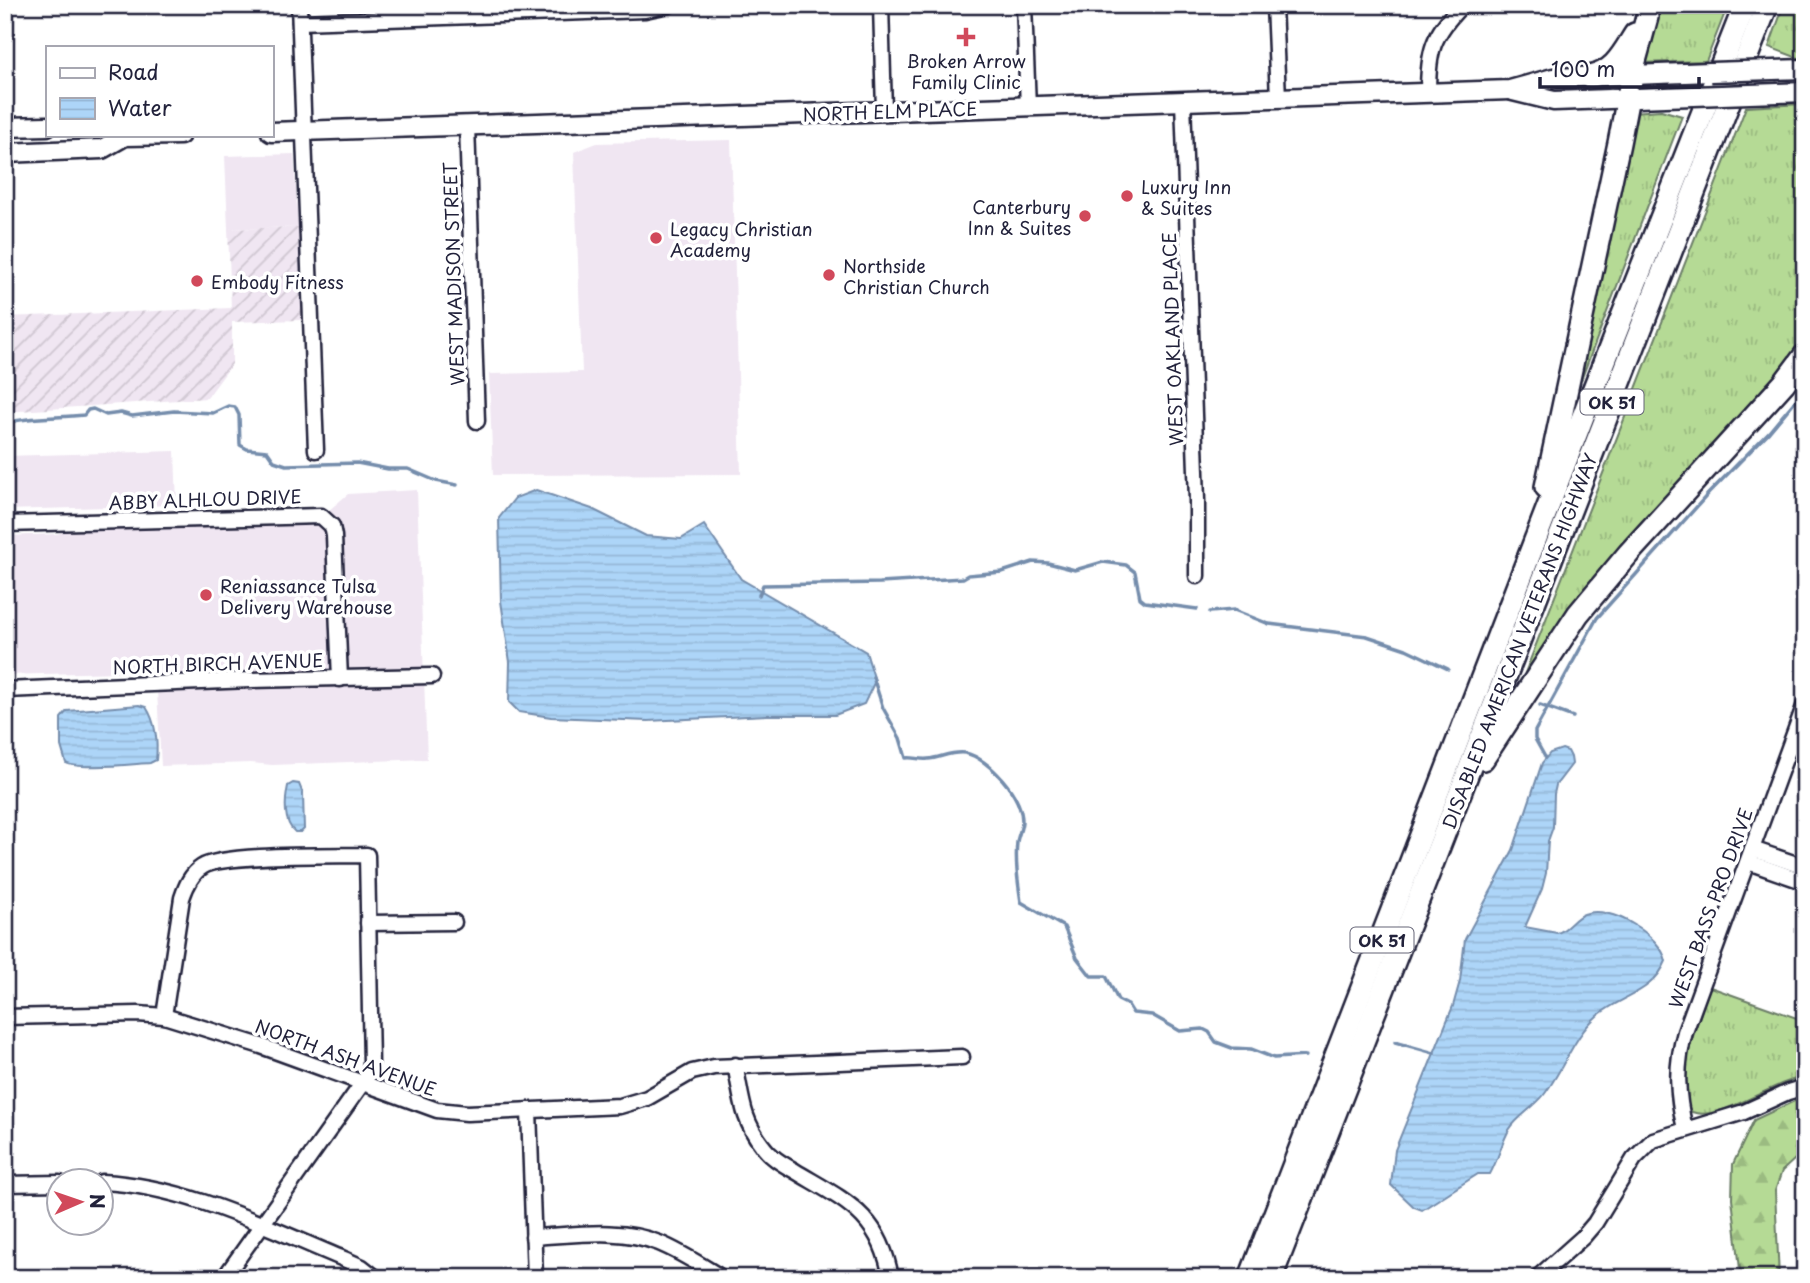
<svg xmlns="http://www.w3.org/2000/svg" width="1810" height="1283" font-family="'Playpen Sans',sans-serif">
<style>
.built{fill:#f0e6f2}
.industrial{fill:url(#industrial-furrows)}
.grass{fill:url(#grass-tufts);stroke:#6c7e68;stroke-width:2}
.forest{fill:url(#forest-firs);stroke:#6c7e68;stroke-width:2}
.water{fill:url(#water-rules);stroke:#758dac;stroke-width:2}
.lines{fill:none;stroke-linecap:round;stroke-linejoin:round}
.stream{stroke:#758dac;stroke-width:3.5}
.minor-casing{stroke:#22223b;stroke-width:19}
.major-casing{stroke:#22223b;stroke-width:23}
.highway-casing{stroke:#22223b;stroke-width:26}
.minor{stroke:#fff;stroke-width:14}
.major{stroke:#fff;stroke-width:18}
.highway{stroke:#fff;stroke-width:21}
.major-bridge-casing{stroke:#22223b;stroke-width:23;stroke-linecap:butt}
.major-bridge{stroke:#fff;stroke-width:18}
.poi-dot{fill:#d1495b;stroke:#fff;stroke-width:2.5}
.labels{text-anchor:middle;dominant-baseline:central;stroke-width:7;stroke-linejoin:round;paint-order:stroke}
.shield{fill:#fff;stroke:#646476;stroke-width:2}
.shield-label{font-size:16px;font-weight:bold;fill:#22223b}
.poi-label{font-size:18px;fill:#22223b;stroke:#fff;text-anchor:start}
.street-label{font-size:18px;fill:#22223b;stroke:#fff}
</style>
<defs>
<pattern id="industrial-furrows" width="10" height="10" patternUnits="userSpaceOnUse" patternTransform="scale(1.75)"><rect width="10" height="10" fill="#f0e6f2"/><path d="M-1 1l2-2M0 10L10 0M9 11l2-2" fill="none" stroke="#cec5d0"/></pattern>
<pattern id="grass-tufts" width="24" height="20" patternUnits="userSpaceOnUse" patternTransform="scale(1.75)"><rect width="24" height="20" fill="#b5da95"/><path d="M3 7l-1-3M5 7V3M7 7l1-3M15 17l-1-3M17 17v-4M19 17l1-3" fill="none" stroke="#9bbb81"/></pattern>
<pattern id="forest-firs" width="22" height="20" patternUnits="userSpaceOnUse" patternTransform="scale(1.75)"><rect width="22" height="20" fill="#b5da95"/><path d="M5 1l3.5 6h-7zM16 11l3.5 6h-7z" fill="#9bbb81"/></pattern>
<pattern id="water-rules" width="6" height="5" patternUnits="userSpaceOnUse" patternTransform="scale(1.75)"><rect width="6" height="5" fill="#add5f8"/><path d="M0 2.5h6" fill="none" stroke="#95b7d6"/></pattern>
</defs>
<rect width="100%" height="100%" fill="#fff"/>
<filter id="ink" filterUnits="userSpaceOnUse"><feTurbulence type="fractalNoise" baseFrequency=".0143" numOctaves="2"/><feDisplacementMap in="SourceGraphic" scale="14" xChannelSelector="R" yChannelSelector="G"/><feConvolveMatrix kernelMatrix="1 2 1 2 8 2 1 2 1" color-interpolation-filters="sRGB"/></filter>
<g filter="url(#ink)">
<g class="built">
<path d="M731,140l10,334 -248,1 -4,-101 93,-2 -8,-220 23,-9z"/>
<path d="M294,154l4,73 -70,2 -3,-73z"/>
<path d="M175,451l2,54 -172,5v-54z"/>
<path d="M417,490l10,269 -155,6 -21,-2 -90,3 -5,-95 -151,4v-139l52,-2 8,-3 249,-8 34,-29z"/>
</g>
<path class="industrial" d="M298,227l4,93 -70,2v42l-25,34 -202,14v-95l226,-9 -3,-79z"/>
<g class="grass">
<path d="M1665,5h63l-22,56 -67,2 14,-37z"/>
<path d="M1784,5h21v52l-7,1 -29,-11z"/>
<path d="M1805,104v232l-38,52 -239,288 -3,-3 221,-566z"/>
<path d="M1661,110l21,6 -109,285 59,-289z"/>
<path d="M1710,987l95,34v56c-30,3 -86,46 -113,35 -22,-24 8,-97 18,-125z"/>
</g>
<path class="forest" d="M1801,1098h4v55l-9,5 -14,13 -7,20 4,87h-38l-9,-80 1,-34 21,-44z"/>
<g class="water">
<path d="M536,490l56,19 54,27 35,3 23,-14 37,54 125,73 9,29 -11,23 -29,11h-68l-119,6 -97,-4 -32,-5 -10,-10 1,-40 -9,-61 -2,-83 16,-20z"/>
<path d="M139,705l7,2c10,15 12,36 10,53l-6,3c-18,1 -72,7 -84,0l-5,-17v-28l6,-7z"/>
<path d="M1562,749l6,2 3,6 1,7 -16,21 -2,9 -1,33 -5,14 -2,32 -4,16 -17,38 32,6c11,-3 16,-15 27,-19 27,-10 76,21 82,47 -13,32 -45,35 -69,55 -24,21 -34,55 -54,80 -10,12 -26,21 -34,34 -8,14 -11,30 -19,44h-12l-56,36 -8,-3 -23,-22 4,-35 58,-144 7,-25 5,-42 48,-89 29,-87 8,-10z"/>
<path d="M293,783l6,1 4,10 1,35 -3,3h-6c-12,-10 -10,-32 -7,-46z"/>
</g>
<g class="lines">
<g class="stream">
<path d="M5,423c26,-7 53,-5 79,-8l4,-5 5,-1 13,6 15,-2 11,3 42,-5 39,2 15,-7 7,1 4,8 1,30 7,4 20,2 7,10 12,4 71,-2 31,6h20l28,12 21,4"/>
<path d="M759,595l4,-10 117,-2 83,-5 5,-3 34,-3 31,-10 15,1 27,7 28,-8 23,3 9,7 5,26 5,4 52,7"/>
<path d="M1210,612l24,-2 35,14 98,12 39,13 42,20"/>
<path d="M873,677l10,31 17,30 6,20c8,-1 14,2 22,1 12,-1 24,-8 37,-6 24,5 57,43 57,68 0,7 -4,14 -5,21 -2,20 1,40 4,60l43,25 13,31 14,18h15l12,24 10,5 5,8 19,2 28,16 23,-2 6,3 7,10 16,6 19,1 23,9 32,-2"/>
<path d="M1540,705l33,12"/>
<path d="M1545,757l-10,-18v-8l62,-113 112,-125 60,-61 36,-43"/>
<path d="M1395,1042l39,11"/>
</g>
<g class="minor-casing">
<g id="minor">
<path d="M299,5l17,445"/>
<path d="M881,5l3,106"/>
<path d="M1024,5l4,102"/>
<path d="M1274,5l4,93"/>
<path d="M300,22l345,-12 24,-5"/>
<path d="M1428,93c0,-41 4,-58 34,-88"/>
<path d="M1183,101l14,399v76"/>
<path d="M467,125l10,296"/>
<path d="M5,524l316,-8 11,10 2,10 6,143"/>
<path d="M5,690l245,-10 182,-4"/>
<path d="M1752,849l53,18"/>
<path d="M1748,862l57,20"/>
<path d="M368,923l86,-1"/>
<path d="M164,1016l18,-118c4,-12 9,-24 20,-31 20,-14 135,-11 165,-12l4,209 -2,10 -145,204"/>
<path d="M5,1017l133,-3 26,2 97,30 176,64 30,3 153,-7 27,-8 45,-26 22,-5 248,-10"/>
<path d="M735,1065c7,31 6,53 27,80 8,12 21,19 33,26 50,30 85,43 96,107"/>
<path d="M529,1110l6,168"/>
<path d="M1685,1129c-8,-34 -10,-62 0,-97l120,-328"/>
<path d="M102,1182c85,4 164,45 242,77l18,8 14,11"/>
<path d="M5,1184l55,-1"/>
<path d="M533,1237c41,-2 87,-10 126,6 22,9 43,23 63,35"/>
<path d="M1537,1278l46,-41 12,-14 39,-64 19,-19 91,-28 44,-20 17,-5"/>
</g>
</g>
<g class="major-casing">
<g id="major">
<path d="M1513,91l41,10 83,-3"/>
<path d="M1778,93l27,-1"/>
<path d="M5,127l42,-1"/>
<path d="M271,132l1239,-42 43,-12 158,-6"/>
<path d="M5,153l97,-4 23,-13 55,-1"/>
</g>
</g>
<g class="highway-casing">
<g id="highway">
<path d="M1589,77c25,-4 34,-24 46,-43"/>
<path d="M1546,487l73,-344 16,-82 12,-44"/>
<path d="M1483,759l95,-145 51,-61 155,-170 21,-28"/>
<path d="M1250,1278l337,-872 158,-401"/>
<path d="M1271,1278l496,-1273"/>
</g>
</g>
<use href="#minor" class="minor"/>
<use href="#major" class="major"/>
<use href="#highway" class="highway"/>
<g class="major-bridge-casing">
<g id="major-bridge">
<path d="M1711,72l94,-3"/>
<path d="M1637,98l141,-5"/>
</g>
</g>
<use href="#major-bridge" class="major-bridge"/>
</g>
</g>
<g class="poi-dot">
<path d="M962.5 26.5h7v7h7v7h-7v7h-7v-7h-7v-7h7z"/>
<circle cx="1127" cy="196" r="7"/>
<circle cx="1085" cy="216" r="7"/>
<circle cx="656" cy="238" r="7"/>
<circle cx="829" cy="275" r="7"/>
<circle cx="197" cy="281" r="7"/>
<circle cx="206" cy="595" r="7"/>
</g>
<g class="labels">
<g class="shield">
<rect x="1580.5" y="389.5" width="63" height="25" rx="5"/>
<rect x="1350.5" y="927.5" width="63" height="25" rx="5"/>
</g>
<g class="shield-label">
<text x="1612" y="402">OK 51</text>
<text x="1382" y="940">OK 51</text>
</g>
<g class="poi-label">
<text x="966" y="60" text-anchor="middle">Broken Arrow<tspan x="966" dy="21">Family Clinic</tspan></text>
<text x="1141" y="186">Luxury Inn<tspan x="1141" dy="21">&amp; Suites</tspan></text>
<text x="1071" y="206" text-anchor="end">Canterbury<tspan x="1071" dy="21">Inn &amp; Suites</tspan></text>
<text x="670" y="228">Legacy Christian<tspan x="670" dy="21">Academy</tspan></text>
<text x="843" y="265">Northside<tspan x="843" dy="21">Christian Church</tspan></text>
<text x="211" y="281">Embody Fitness</text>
<text x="220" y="585">Reniassance Tulsa<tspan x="220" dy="21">Delivery Warehouse</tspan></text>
</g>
<g class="street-label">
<text transform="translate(890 111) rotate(-2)">NORTH ELM PLACE</text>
<text transform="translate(453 274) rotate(-92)">WEST MADISON STREET</text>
<text transform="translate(1172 339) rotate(-92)">WEST OAKLAND PLACE</text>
<text transform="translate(205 499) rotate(-2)">ABBY ALHLOU DRIVE</text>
<text transform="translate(1519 641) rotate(-69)">DISABLED AMERICAN VETERANS HIGHWAY</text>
<text transform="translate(218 663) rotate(-2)">NORTH BIRCH AVENUE</text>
<text transform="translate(1710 908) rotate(-70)">WEST BASS PRO DRIVE</text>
<text transform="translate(346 1057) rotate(20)">NORTH ASH AVENUE</text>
</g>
</g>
<rect width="1810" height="1283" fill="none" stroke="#fff" stroke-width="28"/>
<rect x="14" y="14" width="1782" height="1255" fill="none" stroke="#22223b" stroke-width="2.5" filter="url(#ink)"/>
<rect x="46" y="46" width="228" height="91" fill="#ffffff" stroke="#a7a7b1" stroke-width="2"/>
<rect x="60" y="68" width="35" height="10" fill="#ffffff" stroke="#a7a7b1" stroke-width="2"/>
<text x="108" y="80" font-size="21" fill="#22223b">Road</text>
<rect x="60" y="98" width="35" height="21" fill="url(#water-rules)" stroke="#a7a7b1" stroke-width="2"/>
<text x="108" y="116" font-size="21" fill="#22223b">Water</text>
<g transform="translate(80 1202) rotate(88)"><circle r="33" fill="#ffffff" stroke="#a7a7b1" stroke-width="2"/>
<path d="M0-5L12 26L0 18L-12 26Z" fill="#d1495b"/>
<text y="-10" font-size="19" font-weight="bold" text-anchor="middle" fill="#22223b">N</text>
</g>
<path d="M1540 77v10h159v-10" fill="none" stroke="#22223b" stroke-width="3.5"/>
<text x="1551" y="77" font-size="21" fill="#22223b" stroke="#ffffff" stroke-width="5" paint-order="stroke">100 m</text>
</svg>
